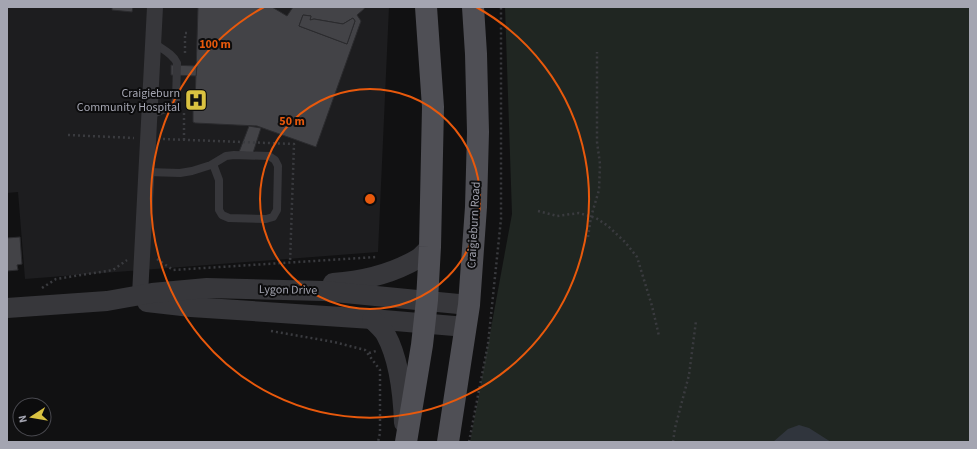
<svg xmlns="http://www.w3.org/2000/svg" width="977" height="449" font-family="'Source Sans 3',sans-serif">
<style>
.built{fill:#1d1d1f}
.green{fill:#202622}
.water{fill:#30353d}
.building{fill:#434347;stroke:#2b2b2e;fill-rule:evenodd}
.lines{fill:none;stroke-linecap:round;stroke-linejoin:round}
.path{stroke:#3a3b3f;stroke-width:2.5;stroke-dasharray:2 3;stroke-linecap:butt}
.service{stroke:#37373b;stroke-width:8}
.minor{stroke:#37373b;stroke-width:16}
.tertiary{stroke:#37373b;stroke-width:20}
.primary{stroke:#4f4f55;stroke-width:22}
.ring{fill:none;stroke:#e8590c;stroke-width:2}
.labels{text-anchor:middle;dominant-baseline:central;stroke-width:4;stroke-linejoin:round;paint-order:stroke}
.poi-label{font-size:12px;fill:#a4a5b1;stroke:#0c0c0d;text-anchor:end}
.street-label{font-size:12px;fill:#a4a5b1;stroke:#0c0c0d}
.centre{fill:#e8590c;stroke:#0c0c0d;stroke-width:2}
.ring-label{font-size:12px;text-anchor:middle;font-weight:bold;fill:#e8590c;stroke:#0c0c0d;stroke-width:4;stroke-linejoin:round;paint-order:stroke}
</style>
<rect width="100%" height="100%" fill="#111112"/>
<path class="built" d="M7,7h382l-11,245 -353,27 -7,-87 -11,1z"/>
<path class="green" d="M505,7h465v435h-500l42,-228z"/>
<path class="water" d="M799,425l10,3 22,14h-58l15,-13z"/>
<g class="building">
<path d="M112,7h21l-1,5 -20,-2z"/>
<path d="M198,7h74l15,9 6,-9h72l-1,2 -7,6 4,6 -45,126 -59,-21 -62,-3 -2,-1v-14l2,-3zM303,15l8,1 -1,4 4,-1 29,5 10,-6 2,3 -8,23 -48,-18z"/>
<path d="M303,15l8,1 -1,4 4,-1 29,5 10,-6 2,3 -8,23 -48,-18z"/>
<path d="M171,65l26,1 -1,10 -25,-1z"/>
<path d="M249,126l12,2 -8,25 -14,-1z"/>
<path d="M20,237l2,27 -5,1 1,5 -11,1v-33z"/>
</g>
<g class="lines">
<g class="path">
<path d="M185,53v-20h5"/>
<path d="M68,135l66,3"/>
<path d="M163,139l131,5 -4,119"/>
<path d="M184,140v-30"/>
<path d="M538,211l19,5 22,-3 17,5 12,8 17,16 12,15 15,49 7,30"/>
<path d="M588,237l3,-20 8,-27 1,-26 -3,-22v-90"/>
<path d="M157,259l16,11 203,-13"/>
<path d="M42,288l14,-9 57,-9 14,-10"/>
<path d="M271,331l63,11 31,8 15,20v63l-2,9"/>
<path d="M369,353l7,-2"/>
<path d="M469,442l19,-98 13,-125v-212"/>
<path d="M673,442l2,-14 14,-53 7,-54"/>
</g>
<g class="service">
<path d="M150,115l23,-9 3,-5 1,-38c-4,-9 -15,-14 -23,-20"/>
<path d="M147,172l33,1 12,-2 19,-6 15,-9 8,-1 35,1 6,4 3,6 -1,44 -4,7 -7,2 -37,-1 -7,-3 -3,-5v-30l-6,-16"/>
</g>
<path class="minor" d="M140,295l15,-288"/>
<g class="tertiary">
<path d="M333,283c29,-2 61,-10 86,-25 4,-3 8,-8 11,-11"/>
<path d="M147,302l44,5 181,12 94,8"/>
<path d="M7,308l100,-7 45,-8 55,-5 117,3 145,14"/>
<path d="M372,319c4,5 11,10 14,16 13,24 17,61 18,88"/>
</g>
<g class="primary">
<path d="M406,442l16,-97 5,-45 3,-53 3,-140 -7,-100"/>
<path d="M448,442l21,-137 7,-98 2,-75 -2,-78 -3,-47"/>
</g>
</g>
<g class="ring">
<circle cx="370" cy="199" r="110"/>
<path d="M476 7A219 219 0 1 1 264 7"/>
</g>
<defs>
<g id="hospital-square" transform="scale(1.15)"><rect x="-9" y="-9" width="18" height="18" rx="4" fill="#dac241" stroke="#0c0c0d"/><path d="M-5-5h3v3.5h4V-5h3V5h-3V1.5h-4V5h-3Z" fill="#111"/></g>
</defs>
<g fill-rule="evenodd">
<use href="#hospital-square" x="196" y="100"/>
</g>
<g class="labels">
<g class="poi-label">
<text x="180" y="93">Craigieburn<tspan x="180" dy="14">Community Hospital</tspan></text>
</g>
<g class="street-label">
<text transform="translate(474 225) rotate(-87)">Craigieburn Road</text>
<text transform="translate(288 290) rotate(1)">Lygon Drive</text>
</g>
</g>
<circle cx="370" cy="199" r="6" class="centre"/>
<g class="ring-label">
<text x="215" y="48">100 m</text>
<text x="292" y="125">50 m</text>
</g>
<rect width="977" height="449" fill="none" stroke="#a4a5b1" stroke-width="16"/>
<g transform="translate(32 417) rotate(258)"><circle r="19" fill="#0c0c0d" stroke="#49494f"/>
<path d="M0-3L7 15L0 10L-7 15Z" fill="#dac241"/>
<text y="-6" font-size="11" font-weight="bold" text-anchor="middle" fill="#a4a5b1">N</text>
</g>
</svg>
